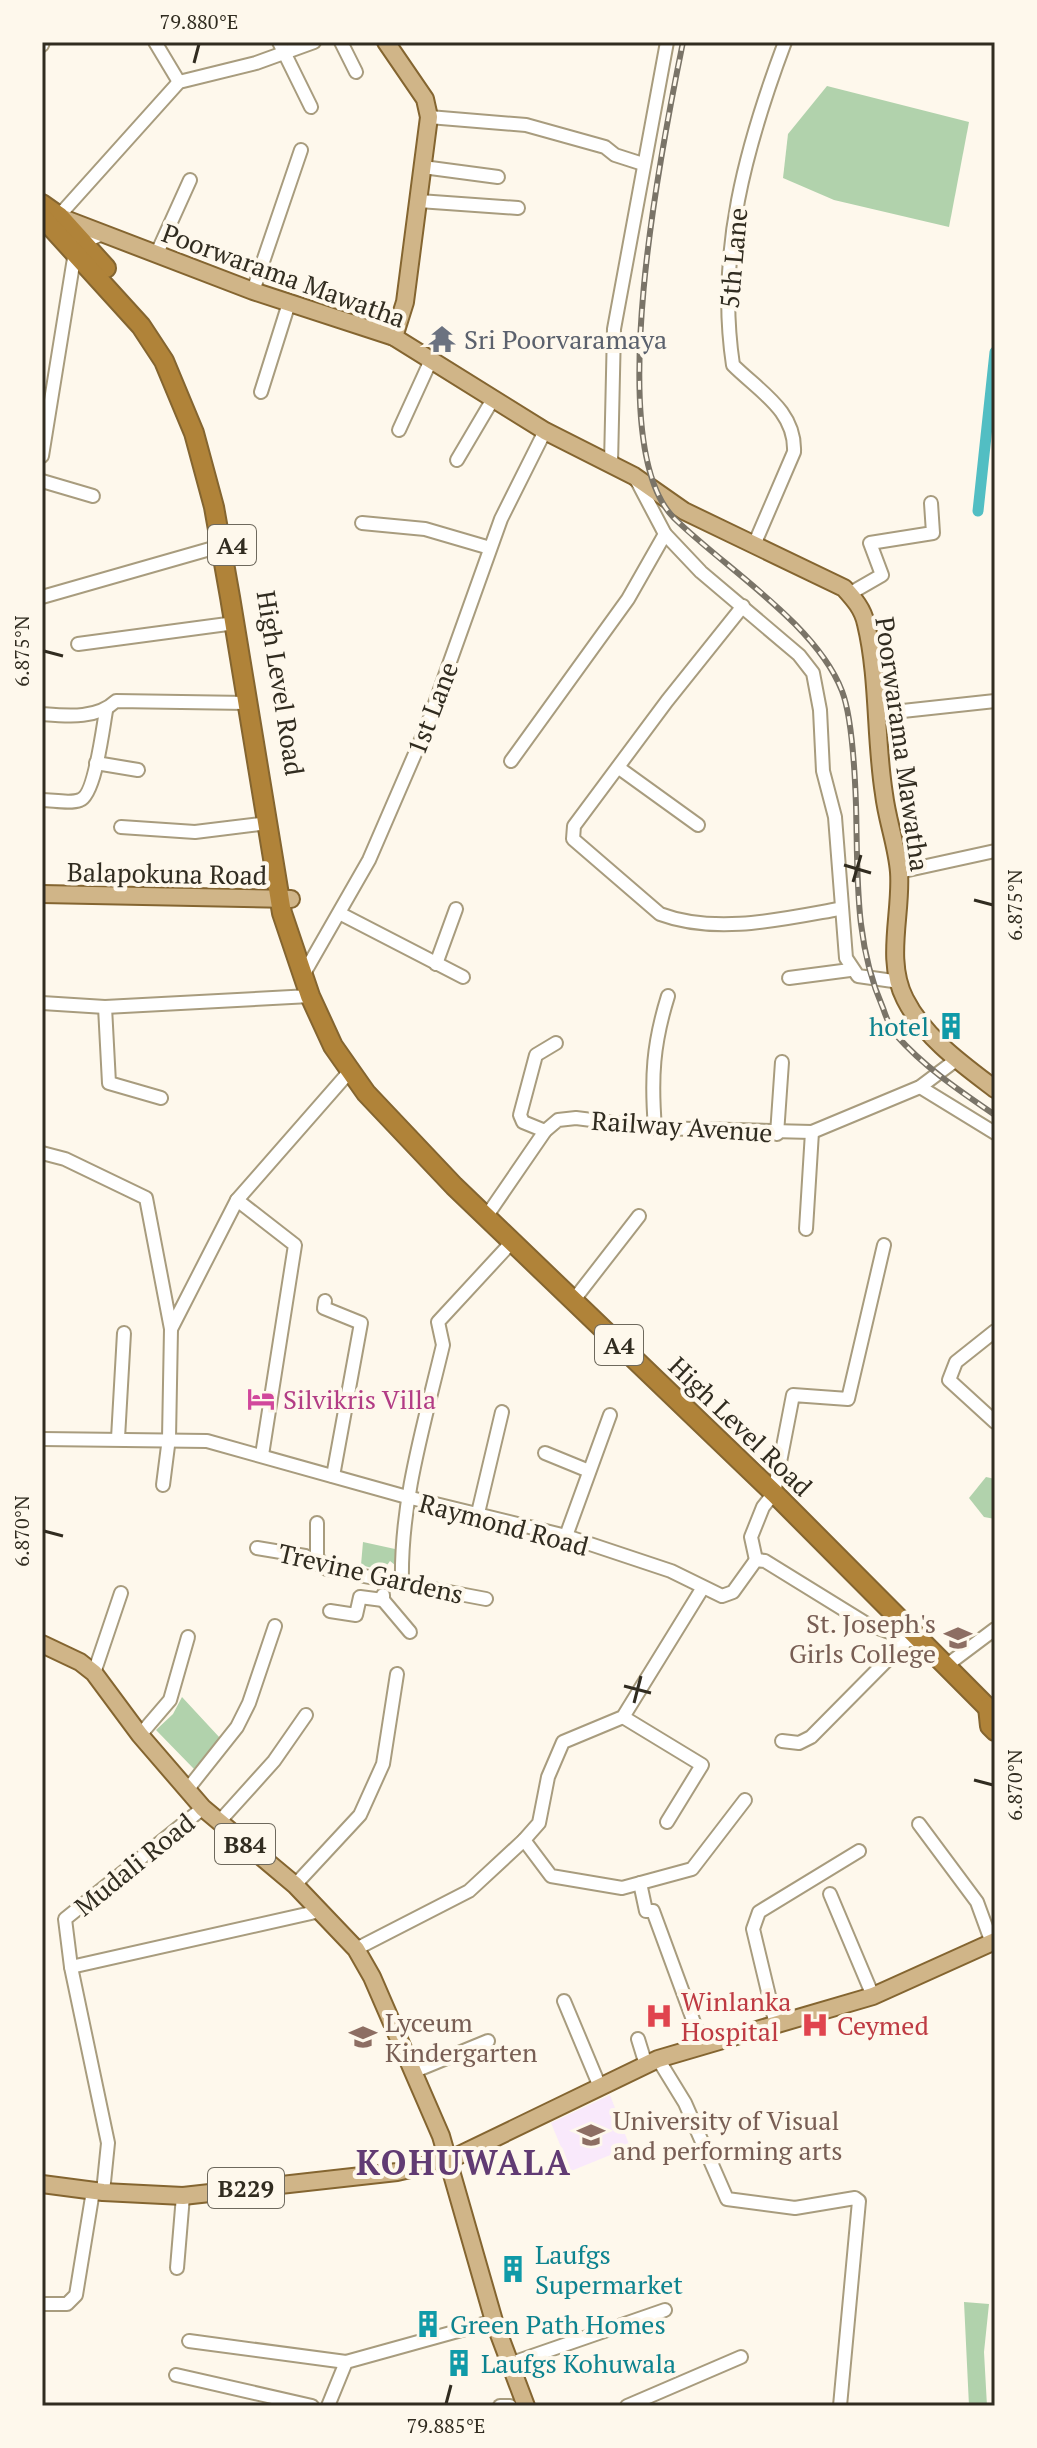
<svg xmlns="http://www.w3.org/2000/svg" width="1037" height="2448" font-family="'PT Serif',serif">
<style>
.education{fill:#f9e9fb}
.green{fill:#b1d2ac}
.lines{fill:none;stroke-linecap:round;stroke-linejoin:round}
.canal{stroke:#52bec3;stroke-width:11}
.minor-casing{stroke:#a89c7e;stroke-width:16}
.major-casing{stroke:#846530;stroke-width:20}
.highway-casing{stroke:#846530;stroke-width:22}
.minor{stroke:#fff;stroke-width:12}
.major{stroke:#d0b588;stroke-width:16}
.highway{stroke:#b08339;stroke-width:18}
.rail-casing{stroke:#7a7468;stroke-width:6}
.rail{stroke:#fef8ec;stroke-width:3;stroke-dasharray:9;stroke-linecap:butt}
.ticks{fill:none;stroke:#312c20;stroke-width:3}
.labels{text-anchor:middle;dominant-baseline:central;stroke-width:8;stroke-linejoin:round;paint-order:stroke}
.shield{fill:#fef8ec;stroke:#6e695d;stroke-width:2}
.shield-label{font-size:24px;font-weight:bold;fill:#312c20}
.street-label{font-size:26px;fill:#312c20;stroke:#fef8ec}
.worship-label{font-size:26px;fill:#5b616d;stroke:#fef8ec;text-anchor:start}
.culture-label{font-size:26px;fill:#0d838f;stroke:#fef8ec;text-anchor:start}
.hotel-label{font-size:26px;fill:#b23c85;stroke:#fef8ec;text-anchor:start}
.education-label{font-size:26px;fill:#785e54;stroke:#fef8ec;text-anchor:start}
.health-label{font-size:26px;fill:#be3a42;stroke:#fef8ec;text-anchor:start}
.district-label{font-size:34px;font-weight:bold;letter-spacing:2px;fill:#613b73;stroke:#fef8ec}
.neatline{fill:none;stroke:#312c20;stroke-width:3}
.ticks-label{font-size:20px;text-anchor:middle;fill:#312c20}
</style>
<rect width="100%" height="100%" fill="#fef8ec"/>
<path class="education" d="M610,2095l20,52 -59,24 -20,-48z"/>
<g class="green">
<path d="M827,86l142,36 -20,105 -115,-27 -51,-22 5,-44z"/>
<path d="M986,1477l9,2v40l-11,-2 -15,-19z"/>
<path d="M363,1542l32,7v16l-5,-4 -7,10 -22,-6z"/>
<path d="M182,1697l38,41 -26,31 -38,-39 17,-16z"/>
<path d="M964,2302l25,2 -5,48 3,54h-18z"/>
</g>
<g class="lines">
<path class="canal" d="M978,511l17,-159"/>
<g class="minor-casing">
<g id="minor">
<path d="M155,42l24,40"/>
<path d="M279,42l32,65"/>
<path d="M341,42l15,30"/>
<path d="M42,45l1,-3"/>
<path d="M429,117l97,8 79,22 10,8 28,9"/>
<path d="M423,167l75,10"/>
<path d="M419,201l99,7"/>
<path d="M56,219l123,-137 77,-19 58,-21"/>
<path d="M157,253l33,-73"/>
<path d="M253,291l48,-141"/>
<path d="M261,392l28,-89"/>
<path d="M399,430l32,-70"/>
<path d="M42,456l33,-204 9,-10 18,-8"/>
<path d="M457,460l36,-61"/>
<path d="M611,464l3,-135 53,-287"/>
<path d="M636,479l29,55 36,38 98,83 14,18 7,37 3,61 12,46 11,141 12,18 42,6"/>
<path d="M42,481l51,15"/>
<path d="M362,523l63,6 65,19"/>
<path d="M754,545l40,-93c2,-41 -35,-61 -61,-87 -17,-112 13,-219 52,-323"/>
<path d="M849,594l33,-19 -12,-32 63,-10 -2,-30"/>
<path d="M42,597l168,-48"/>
<path d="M743,606l-76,95 -93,125 -1,13 87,75c56,21 123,5 179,-5"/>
<path d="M78,644l157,-21"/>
<path d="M42,714c26,2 55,5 74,-13l131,2"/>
<path d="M875,714l120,-13"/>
<path d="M511,761l117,-162 37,-65"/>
<path d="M96,763l42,7"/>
<path d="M619,768l79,57"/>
<path d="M42,800c11,0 28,4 38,0 15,-5 23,-73 26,-89"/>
<path d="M121,827l74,5 73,-9"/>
<path d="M899,872l96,-21"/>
<path d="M341,914l122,63"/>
<path d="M436,964l20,-55"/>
<path d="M302,977l67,-117 58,-134 74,-207 44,-88"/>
<path d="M789,978l61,-8"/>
<path d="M42,1003l63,4 205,-11"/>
<path d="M105,1007l4,76 52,15"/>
<path d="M920,1087l75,46"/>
<path d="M655,1128c-4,-50 -2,-84 13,-132"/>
<path d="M545,1131l-22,-9 -3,-7 16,-60 20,-12"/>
<path d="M777,1134l5,-72"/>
<path d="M42,1153l23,6 81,39 25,131 66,-129 113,-129"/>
<path d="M237,1200l58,45 -33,210"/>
<path d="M486,1217l59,-86 13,-11 18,-2 79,10 157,4 108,-45 36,-27"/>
<path d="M806,1229l6,-97"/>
<path d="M325,1301l-1,7 37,15 -28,153"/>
<path d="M573,1301l66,-85"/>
<path d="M995,1331l-39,31 -7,18 46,42"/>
<path d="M118,1438l6,-105"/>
<path d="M42,1439l165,2 200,56 159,39 105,35 51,25 11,-4 23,-32 9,1 102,63 53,19"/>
<path d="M545,1453l44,18"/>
<path d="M163,1485l6,-47 2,-109"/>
<path d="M478,1513l24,-101"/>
<path d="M317,1523v34l7,9"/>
<path d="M566,1536l44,-121"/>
<path d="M257,1548l48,8 22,13 159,30"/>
<path d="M756,1560l-5,-23 12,-30 11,-14 19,-98 55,4 36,-154"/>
<path d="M402,1584c-2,-82 22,-159 41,-239l-5,-23 73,-79"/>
<path d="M383,1595v5l27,32"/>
<path d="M330,1611l26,4 4,-18 23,3"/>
<path d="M947,1665l48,-36"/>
<path d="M94,1673l27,-80"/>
<path d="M623,1717l79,48 -35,57"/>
<path d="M140,1735l30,-35 18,-63"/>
<path d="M782,1741l17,2 12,-6 97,-98"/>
<path d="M187,1790l50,-63 12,-24 26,-77"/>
<path d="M219,1822l55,-61 32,-46"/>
<path d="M919,1824l58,78 15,41"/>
<path d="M524,1840l27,36 71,12 70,-19 53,-69"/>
<path d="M640,1883l6,28h7l50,136"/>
<path d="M295,1885l65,-70 23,-51 14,-90"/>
<path d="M830,1894l43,102"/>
<path d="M356,1949l113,-58 55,-51 15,-17 9,-46 15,-35 60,-25 79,-128"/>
<path d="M71,1967l249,-56"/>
<path d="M564,2001l36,86"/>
<path d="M776,2025l-23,-96 6,-17 100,-61"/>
<path d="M638,2039l8,26"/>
<path d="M658,2059l27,44 42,96 68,9 60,-10 4,3 -19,205"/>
<path d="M415,2071l73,-30"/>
<path d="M103,2192l5,-49 -37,-176 -6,-48 138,-111"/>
<path d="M177,2268l6,-72"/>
<path d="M42,2304h25l9,-9 17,-104"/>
<path d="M189,2341l157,21"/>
<path d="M509,2364l156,-54"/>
<path d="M176,2375l136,31"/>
<path d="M328,2406l18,-44 148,-41"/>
<path d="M500,2406h10"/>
<path d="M627,2406l114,-49"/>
</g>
</g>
<g class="major-casing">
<g id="major">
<path d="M386,42l39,57 4,18 -24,185 -11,35"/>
<path d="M60,217l193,74 141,46 151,94 89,45 50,35 160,77c10,11 19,21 22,36 13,54 9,114 18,170 3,26 13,52 15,78 3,41 -14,88 6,127 19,38 57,65 90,90"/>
<path d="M42,894l249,5"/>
<path d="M42,1644l38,18 14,11 46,62 63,73 92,77 61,64 16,28 69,159 53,185 32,85"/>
<path d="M42,2184l61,8 80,4 214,-24 52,-12 209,-101 215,-63 122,-55"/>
</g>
</g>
<g class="highway-casing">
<g id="highway">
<path d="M42,204l17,12 47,52"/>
<path d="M42,217l99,109 23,35 30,72 20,74 16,90 52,316 28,83 23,50 33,47 88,93 320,307 221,222"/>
<path d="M992,1709l-4,-2 2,19 5,5"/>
</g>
</g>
<use href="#minor" class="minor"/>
<use href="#major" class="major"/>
<use href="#highway" class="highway"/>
<g class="rail-casing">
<path id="rail" d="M683,42c-20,98 -82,402 -9,476 52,51 142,106 168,173 10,26 13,85 14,114 2,71 -2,137 27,203 3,9 7,20 13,27 28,32 64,56 99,80"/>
</g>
<use href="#rail" class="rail"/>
</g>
<path class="ticks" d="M194,63l5,-19M44,651l19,5M844,865l27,8M853,882l8,-27M974,900l19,5M44,1531l19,5M624,1686l27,7M634,1703l7,-27M974,1780l19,5M446,2404l5,-19"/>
<defs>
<g id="temple-bare" transform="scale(2.16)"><path d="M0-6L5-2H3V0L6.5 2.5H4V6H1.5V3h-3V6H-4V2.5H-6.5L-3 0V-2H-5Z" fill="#6b7280" stroke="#fef8ec" stroke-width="2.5" paint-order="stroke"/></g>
<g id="building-bare" transform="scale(2.16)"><path d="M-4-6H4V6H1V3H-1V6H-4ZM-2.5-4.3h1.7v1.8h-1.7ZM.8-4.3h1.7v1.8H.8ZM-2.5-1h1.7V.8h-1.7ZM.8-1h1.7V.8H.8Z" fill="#0f9aa8" stroke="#fef8ec" stroke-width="2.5" paint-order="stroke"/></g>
<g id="hotel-bare" transform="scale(2.16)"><path d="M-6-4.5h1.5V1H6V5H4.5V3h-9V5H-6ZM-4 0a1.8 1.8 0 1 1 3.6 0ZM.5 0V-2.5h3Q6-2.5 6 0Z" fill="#d1479c" stroke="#fef8ec" stroke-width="2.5" paint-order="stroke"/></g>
<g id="school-bare" transform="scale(2.16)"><path d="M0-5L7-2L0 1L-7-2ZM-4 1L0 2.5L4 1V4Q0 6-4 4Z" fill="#8d6e63" stroke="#fef8ec" stroke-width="2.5" paint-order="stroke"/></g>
<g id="hospital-bare" transform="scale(2.16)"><path d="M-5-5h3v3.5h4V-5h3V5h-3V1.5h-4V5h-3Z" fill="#e0444e" stroke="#fef8ec" stroke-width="2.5" paint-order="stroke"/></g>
<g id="university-bare" transform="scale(2.16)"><path d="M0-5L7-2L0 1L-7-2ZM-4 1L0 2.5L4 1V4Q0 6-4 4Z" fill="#8d6e63" stroke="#fef8ec" stroke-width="2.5" paint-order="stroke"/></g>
</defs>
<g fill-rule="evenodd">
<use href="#temple-bare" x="442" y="339"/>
<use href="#building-bare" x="951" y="1026"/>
<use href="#hotel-bare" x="261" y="1399"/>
<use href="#school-bare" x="958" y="1638"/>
<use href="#hospital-bare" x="659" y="2016"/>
<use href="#hospital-bare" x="815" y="2025"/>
<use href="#school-bare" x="363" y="2037"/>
<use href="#university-bare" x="591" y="2135"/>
<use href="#building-bare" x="513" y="2269"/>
<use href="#building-bare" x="428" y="2324"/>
<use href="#building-bare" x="459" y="2363"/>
</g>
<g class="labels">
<g class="shield">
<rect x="208" y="525" width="48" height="40" rx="6"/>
<rect x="595" y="1325" width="48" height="40" rx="6"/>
<rect x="215" y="1824" width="60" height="40" rx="6"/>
<rect x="208" y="2168" width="76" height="40" rx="6"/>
</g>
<g class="shield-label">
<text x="232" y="545">A4</text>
<text x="619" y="1345">A4</text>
<text x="245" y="1844">B84</text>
<text x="246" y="2188">B229</text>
</g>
<g class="street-label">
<text transform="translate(733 258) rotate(-85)">5th Lane</text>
<text transform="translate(284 275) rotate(20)">Poorwarama Mawatha</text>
<text transform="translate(281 683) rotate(81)">High Level Road</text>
<text transform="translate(432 708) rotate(-69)">1st Lane</text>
<text transform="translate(903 744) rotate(82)">Poorwarama Mawatha</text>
<text transform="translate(167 873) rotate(1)">Balapokuna Road</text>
<text transform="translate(682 1126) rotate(4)">Railway Avenue</text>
<text transform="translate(741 1426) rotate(44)">High Level Road</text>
<text transform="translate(504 1524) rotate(15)">Raymond Road</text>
<text transform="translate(371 1573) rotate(13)">Trevine Gardens</text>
<text transform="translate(134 1864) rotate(-39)">Mudali Road</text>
</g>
<g class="worship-label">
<text x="464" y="339">Sri Poorvaramaya</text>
</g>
<g class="culture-label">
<text x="929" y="1026" text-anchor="end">hotel</text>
<text x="535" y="2254">Laufgs<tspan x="535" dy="30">Supermarket</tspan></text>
<text x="450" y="2324">Green Path Homes</text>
<text x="481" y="2363">Laufgs Kohuwala</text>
</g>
<g class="hotel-label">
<text x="283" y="1399">Silvikris Villa</text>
</g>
<g class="education-label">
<text x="936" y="1623" text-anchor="end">St. Joseph's<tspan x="936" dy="30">Girls College</tspan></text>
<text x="385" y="2022">Lyceum<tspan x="385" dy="30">Kindergarten</tspan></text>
<text x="613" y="2120">University of Visual<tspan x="613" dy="30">and performing arts</tspan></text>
</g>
<g class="health-label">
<text x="681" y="2001">Winlanka<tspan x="681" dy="30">Hospital</tspan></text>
<text x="837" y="2025">Ceymed</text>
</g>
<g class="district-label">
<text x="464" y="2162">KOHUWALA</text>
</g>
</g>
<rect width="1037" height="2448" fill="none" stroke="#fef8ec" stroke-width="88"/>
<rect x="44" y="44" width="949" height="2360" class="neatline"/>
<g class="ticks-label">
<text x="199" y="29">79.880°E</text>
<text transform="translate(22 651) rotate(-90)" y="7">6.875°N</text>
<text transform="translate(1015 905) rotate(-90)" y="7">6.875°N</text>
<text transform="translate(22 1531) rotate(-90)" y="7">6.870°N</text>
<text transform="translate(1015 1785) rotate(-90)" y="7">6.870°N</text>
<text x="446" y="2433">79.885°E</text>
</g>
</svg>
